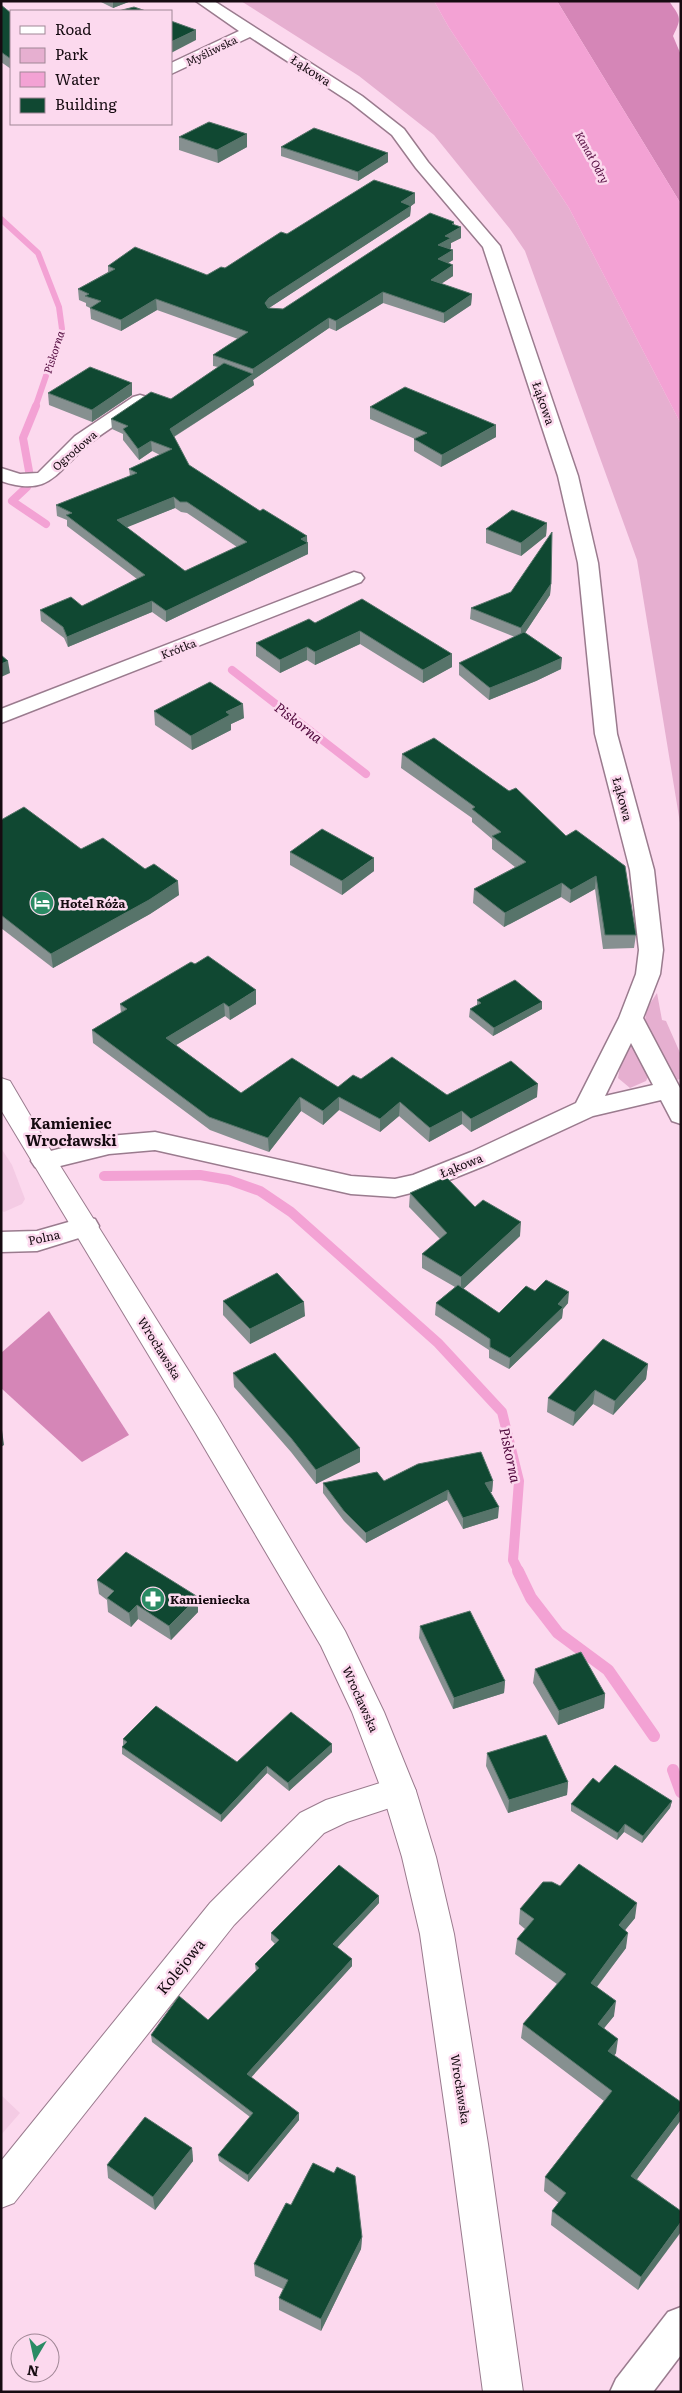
<svg xmlns="http://www.w3.org/2000/svg" width="682" height="2393" font-family="Literata,serif">
<style>
.built{fill:#f4cbe4}
.green{fill:#e6afd0}
.forest{fill:#d586b7}
.water{fill:#f3a2d4}
.lines{fill:none;stroke-linecap:round;stroke-linejoin:round}
.stream-far3{stroke:#f3a2d4;stroke-width:6}
.stream-far2{stroke:#f3a2d4;stroke-width:8}
.stream-far1{stroke:#f3a2d4;stroke-width:10}
.stream{stroke:#f3a2d4;stroke-width:12}
.minor-casing{stroke:#9a7b8e;stroke-width:3}
.tertiary-casing{stroke:#9a7b8e;stroke-width:2}
.secondary-casing{stroke:#9a7b8e;stroke-width:2}
.minor{fill:#fff;fill-rule:evenodd}
.tertiary{fill:#fff;fill-rule:evenodd}
.secondary{fill:#fff;fill-rule:evenodd}
.wall{fill:#869090;fill-rule:evenodd}
.shaded-wall{fill:#57746a}
.building{fill:#104832;stroke:#57746a;fill-rule:evenodd}
.labels{text-anchor:middle;dominant-baseline:central;stroke-width:5;stroke-linejoin:round;paint-order:stroke}
.far-street-label{font-size:11px;fill:#160b11;stroke:#fcd9ee}
.far-water-label{font-size:11px;font-style:italic;fill:#50083c;stroke:#fcd9ee}
.street-label{font-size:12px;fill:#160b11;stroke:#fcd9ee}
.poi-label{font-size:12px;font-weight:bold;fill:#160b11;stroke:#fcd9ee;text-anchor:start}
.water-label{font-size:14px;font-style:italic;fill:#50083c;stroke:#fcd9ee}
.quarter-label{font-size:15px;font-weight:bold;fill:#160b11;stroke:#fcd9ee}
.near-street-label{font-size:15px;fill:#160b11;stroke:#fcd9ee}
</style>
<rect width="100%" height="100%" fill="#fcd9ee"/>
<g class="built">
<path d="M1,1148l11,17 13,34 -3,5 -18,8 -3,-2z"/>
<path d="M1,2095l19,18 -19,22z"/>
</g>
<g class="green">
<path d="M241,1h193l14,25 121,182 112,216v405l-44,-269 -112,-309 -15,-22 -76,-94 -75,-59z"/>
<path d="M657,993l5,27 4,1 15,34v24l-11,2 -25,-61 2,-12z"/>
<path d="M632,1035l17,40 -3,6 -16,7 -12,-10 5,-28z"/>
</g>
<g class="forest">
<path d="M557,1h112c12,17 13,17 4,35l8,19v149z"/>
<path d="M49,1311l80,124 -47,27 -81,-74v-35z"/>
</g>
<path class="water" d="M434,1h123l124,203v220l-112,-216 -121,-182z"/>
<g class="lines">
<path class="stream-far3" d="M1,219l37,34 21,54 3,22 -27,79"/>
<g class="stream-far2">
<path d="M29,471l-6,-33 13,-32"/>
<path d="M27,487l-15,14 34,23"/>
<path d="M232,670l134,104"/>
</g>
<path class="stream-far1" d="M104,1176l96,-1 29,5 31,11 31,21 147,131 64,69 17,69 -6,79 6,12"/>
<g class="stream">
<path d="M518,1571l13,27 27,35 50,37 46,66"/>
<path d="M673,1770l8,22"/>
</g>
<g class="minor-casing">
<g id="minor">
<path d="M196,1h18l148,95 42,33 24,33 72,84 78,230 20,87 19,171 37,136 9,80 -3,24 -17,44 38,72v34l-9,-3 -11,-21 -68,16 -104,48 -62,25 -32,8 -44,-3 -196,-44 -46,4 -65,16 -9,-3 -4,-6 4,-6 74,-19 46,-4 196,44 44,3 18,-4 58,-23 105,-49 43,-85 17,-44 3,-24 -9,-80 -35,-136 -17,-171 -20,-87 -75,-229 -67,-79 -24,-33 -42,-33 -100,-65 -79,37v-11l68,-32zM631,1043l22,42 -48,11z"/>
<path d="M140,395l7,2 2,4 -2,4c-19,13 -40,24 -58,39 -33,27 -38,54 -88,37v-13l19,6 18,-1 37,-37 58,-39z"/>
<path d="M354,572l7,2 3,4 -3,4 -360,141v-14z"/>
<path d="M86,1217l9,2 4,7 -4,7 -58,18 -36,1v-20l36,-1z"/>
<path d="M681,2307v48l-28,37h-43l6,-13 52,-67z"/>
</g>
</g>
<g class="tertiary-casing">
<path id="tertiary" d="M399,1777l12,4 5,10 -5,10 -64,21 -23,11 -90,92 -220,278 -13,5v-47l209,-258 90,-90 26,-13z"/>
</g>
<g class="secondary-casing">
<path id="secondary" d="M1,1078l9,3 44,75 163,260 128,215 39,81 32,79 20,66 18,77 34,210 35,248h-40l-33,-248 -30,-210 -18,-77 -20,-66 -30,-79 -31,-66 -126,-214 -194,-322z"/>
</g>
<use href="#minor" class="minor"/>
<use href="#tertiary" class="tertiary"/>
<use href="#secondary" class="secondary"/>
</g>
<g class="wall">
<path d="M99,1h32l-18,7z"/>
<path d="M1,5l10,8v56l-10,-7z"/>
<path d="M247,134v13l-29,16 -39,-13v-13z"/>
<path d="M281,147l107,6v9l-30,19 -77,-25z"/>
<path d="M415,193v10l-4,3 -1,10 -141,92 14,1 171,-84 7,13 -10,5v5l-1,1 3,11 -5,3 5,13 -12,8 31,10 -1,11 -27,18 -61,-20 -47,28 -7,-3 -76,52 1,5 -80,52 15,28 71,46 47,25 1,18 -142,68 -14,-10 -84,35 -4,-9 -23,-17 -1,-11 42,-4 55,-27 -70,-53v-6l-10,-4 -1,-11 74,-29 -1,-7 31,-14 -8,-4 -13,9 -16,-20v-6l-11,-5 -1,-10 60,-20 47,-32 -5,-1v-11l25,-16 -81,-29 -36,21 -30,-12 -1,-11 -4,-2v-3l-7,-3 -1,-11 30,-17v-6l99,9 18,-7 62,-34zM175,508l6,4 6,1 50,34 -52,24 -59,-44z"/>
<path d="M48,393l84,2 -40,27 -43,-17z"/>
<path d="M370,407l126,30 -55,30 -27,-16v-12h1l-45,-20z"/>
<path d="M547,523l-1,13 -25,20 -35,-13v-14z"/>
<path d="M551,584l-1,11 -25,38 36,36 -25,12 -47,19 -30,-25v-12l56,-26 -45,-18 1,-11z"/>
<path d="M362,599l90,68 -29,16 -63,-39 -45,21 -8,-5 -27,13 -24,-17v-13l59,-20z"/>
<path d="M154,711l90,7 -13,6v6l-39,20 -37,-25z"/>
<path d="M402,754l164,82 10,-6 60,105 -2,13 -31,1 -8,-60 -25,14 -9,-6 -57,30 -31,-24 1,-14 41,-22 -23,-18v-10l-20,-17v-4l-71,-50z"/>
<path d="M1,820l80,29 98,46 -29,19 -97,54 -52,-40z"/>
<path d="M290,852l84,19 -32,24 -52,-30z"/>
<path d="M195,964l61,40 -26,16 -5,-4 -49,29 65,48 97,-6 23,-8 86,16 90,2 -66,35 -9,-8 -33,18 -30,-26 -19,16 -41,-22 -16,15 -22,-14 -32,41 -59,-22 -117,-87 -1,-13 29,-17 -1,-9z"/>
<path d="M477,1000l65,2v7l-49,27 -24,-19 1,-8 7,-4z"/>
<path d="M410,1193l65,14 45,29 -57,53 36,24 36,-22 33,12 -5,6 -1,9 -53,51 -20,-11v-8l-54,-35 1,-12 19,-16 -33,-19v-14l18,-15 -31,-32z"/>
<path d="M223,1301l82,15 -55,28 -27,-29z"/>
<path d="M648,1364l-2,15 -33,36 -20,-11 -20,22 -26,-14 1,-14z"/>
<path d="M233,1373l127,75v14l-44,22 -25,-32 -57,-65z"/>
<path d="M384,1481h109l-1,11h-2l8,26 -35,11 -16,-29 -81,43 -22,-22 -21,-28v-10z"/>
<path d="M97,1580l101,17v15l-27,28 -33,-21 -7,8 -23,-15 -1,-12 -8,-6z"/>
<path d="M420,1626l85,55 -1,12 -51,16 -34,-71z"/>
<path d="M535,1669l70,25 -1,14 -46,17 -25,-42z"/>
<path d="M123,1739l114,23 95,-18v8l-43,39 -22,-18 -46,49 -99,-68v-7l1,-2z"/>
<path d="M487,1753l81,29 -1,13 -59,18 -22,-47z"/>
<path d="M599,1783l73,18 -2,7 -28,35 -18,-11 -7,8 -46,-29v-7z"/>
<path d="M560,1886l75,32 -10,12 1,18 -29,39 17,29 -10,12 12,25 -2,3 67,64 -44,59 44,32 -43,79 -87,-65 1,-14 7,-8 -15,-12 1,-14 59,-76 -83,-63 2,-14 34,-40 -42,-30 2,-15 8,-10 -6,-5 1,-15z"/>
<path d="M379,1903l-42,44 15,12v7l-101,111 48,43 -51,62 -29,-21 -1,-6 32,-38 -98,-75 -1,-7 57,-15 48,-48 -1,-8 20,-20 -4,-4v-7z"/>
<path d="M192,2148l1,13 -38,49 -47,-32 -1,-13z"/>
<path d="M362,2237l-1,12 -40,82 -42,-21v-12l4,-9 -28,-13 -1,-12z"/>
</g>
<g class="shaded-wall">
<path d="M113,1h18l-18,7z"/>
<path d="M196,30v10l-25,13v-11z"/>
<path d="M247,134v13l-29,16 -1,-13z"/>
<path d="M388,153v9l-30,19v-9z"/>
<path d="M415,193v10l-4,3 -1,10 -141,92 -4,6v-11l4,-5 132,-96z"/>
<path d="M454,222v9l7,-4v11l-10,5v5l-13,7v-10l7,-9 7,-12z"/>
<path d="M453,250v10l-16,10 1,-11z"/>
<path d="M453,265v11l-23,15 1,-11z"/>
<path d="M383,292v11l-47,28v-10z"/>
<path d="M472,294l-1,11 -27,18v-10z"/>
<path d="M156,299l1,11 -36,21v-11z"/>
<path d="M329,318v10l-76,52 1,5 -84,54v-10l83,-55v-5z"/>
<path d="M132,383v12l-40,27v-12z"/>
<path d="M496,425v12l-55,30 1,-12z"/>
<path d="M151,441l1,10 -13,9 -1,-11z"/>
<path d="M174,497l1,11 -57,23 -1,-11z"/>
<path d="M547,523l-1,13 -25,20v-13z"/>
<path d="M307,536v8l1,-1v11l-142,68v-11z"/>
<path d="M551,584l-1,11 -29,44v-11z"/>
<path d="M152,601v11l-84,35 -1,-10z"/>
<path d="M360,631v13l-45,21v-13z"/>
<path d="M307,647v13l-27,13v-13z"/>
<path d="M452,654v13l-29,16v-13z"/>
<path d="M562,658l-1,11 -25,12 -47,19 1,-12z"/>
<path d="M8,661l2,12 -9,4v-13z"/>
<path d="M243,704l1,14 -13,6v6l-39,20 -1,-14 35,-24z"/>
<path d="M374,858v13l-32,24v-14z"/>
<path d="M596,876l-1,13 -25,14 1,-13z"/>
<path d="M178,881l1,14 -29,19 -97,54 -2,-14z"/>
<path d="M562,883l-1,14 -57,30 1,-14z"/>
<path d="M256,990v14l-26,16 -1,-13z"/>
<path d="M542,1002v7l-49,27 1,-8z"/>
<path d="M224,1003l1,13 -59,35v-13z"/>
<path d="M538,1084l-1,13 -66,35v-13z"/>
<path d="M300,1097l1,14 -32,41 -1,-14z"/>
<path d="M339,1097v13l-16,15v-14z"/>
<path d="M400,1102l-1,14 -19,16v-13z"/>
<path d="M462,1111v13l-33,18 1,-14z"/>
<path d="M521,1222l-1,14 -59,55v-14z"/>
<path d="M569,1292l-1,11 -5,6 -1,9 -53,51 1,-11 48,-54z"/>
<path d="M304,1302l1,14 -55,28v-15z"/>
<path d="M648,1364l-2,15 -33,36 2,-14z"/>
<path d="M595,1390l-2,14 -20,22 2,-14z"/>
<path d="M2,1430l2,15 -3,2v-16z"/>
<path d="M360,1448v14l-44,22v-14z"/>
<path d="M493,1481l-1,11 -7,1v-10z"/>
<path d="M448,1490l-1,10 -81,43v-10z"/>
<path d="M499,1507l-1,11 -35,11v-11z"/>
<path d="M198,1597v15l-27,28 -2,-14z"/>
<path d="M137,1605l1,14 -7,8 -2,-14z"/>
<path d="M505,1681l-1,12 -51,16 1,-11z"/>
<path d="M605,1694l-1,14 -46,17 1,-14z"/>
<path d="M332,1744v8l-43,39 -1,-8z"/>
<path d="M267,1766v7l-46,49v-7z"/>
<path d="M568,1782l-1,13 -59,18 1,-13z"/>
<path d="M672,1801l-2,7 -28,35 1,-7z"/>
<path d="M625,1824l-1,8 -7,8 1,-7z"/>
<path d="M379,1896v7l-46,49v-8z"/>
<path d="M637,1903l-2,15 -18,22 2,-15z"/>
<path d="M628,1933l-2,15 -37,49 2,-14z"/>
<path d="M352,1959v7l-104,115 -1,-7z"/>
<path d="M616,2001l-2,15 -18,22 2,-14z"/>
<path d="M618,2039l-2,14 -10,13 2,-15z"/>
<path d="M681,2110v10l-52,70 2,-14z"/>
<path d="M299,2113v7l-51,62v-7z"/>
<path d="M192,2148l1,13 -38,49 -2,-13z"/>
<path d="M681,2222v10l-43,58 3,-13z"/>
<path d="M362,2237l-1,12 -40,82v-12z"/>
</g>
<g class="building">
<path d="M1,5l10,8v46l-10,-7z"/>
<path d="M134,7l12,4h-28z"/>
<path d="M171,21l25,9 -25,12z"/>
<path d="M209,122l38,12 -30,16 -38,-13z"/>
<path d="M314,128l74,25 -30,19 -77,-25z"/>
<path d="M374,180l41,13 -14,9 10,4 -142,92 -4,5 3,5 15,1 147,-96 24,9 -2,2 9,3 -16,9 6,2 -13,7 15,5 -15,9 15,6 -22,15 41,14 -28,19 -61,-21 -47,29 -7,-3 -76,51 -40,-14 35,-23 -92,-33 -35,21 -31,-12 11,-7 -16,-5 4,-2 -11,-5 37,-20 -7,-3 27,-19 72,28 14,-8 4,1 56,-36 6,2z"/>
<path d="M224,363l29,11 -83,55 19,36 71,46 3,-2 44,27 -6,3 7,4 -142,68 -14,-10 -85,36 -4,-10 -23,-17 31,-13 11,9 63,-31 -79,-60 6,-2 -16,-8 81,-32 -8,-4 43,-20 -21,-8 -13,8 -15,-20 5,-3 -17,-7 40,-27 20,7zM174,497l6,5h7l60,40 -62,29 -68,-51z"/>
<path d="M90,367l42,16 -40,27 -44,-17z"/>
<path d="M405,387l91,38 -54,30 -28,-16 13,-6 -57,-26z"/>
<path d="M512,510l35,13 -26,20 -35,-14z"/>
<path d="M552,532l-1,52 -30,44 -50,-20 40,-16z"/>
<path d="M362,599l90,55 -29,16 -63,-39 -45,21 -8,-5 -27,13 -24,-17 53,-24 6,4z"/>
<path d="M524,632l38,26 -25,11 -47,19 -31,-25z"/>
<path d="M1,655l7,6 -7,3z"/>
<path d="M210,682l33,22 -17,8 4,3 -39,21 -37,-25z"/>
<path d="M434,738l75,53 7,-3 50,48 10,-6 49,36 11,69h-31l-9,-59 -25,14 -9,-7 -57,30 -31,-24 52,-27 -34,-26 9,-4 -29,-23 3,-2 -73,-53z"/>
<path d="M24,807l57,42 22,-11 42,31 9,-5 24,17 -29,19 -98,54 -50,-39v-95z"/>
<path d="M322,829l52,29 -32,23 -52,-29z"/>
<path d="M208,956l48,34 -27,17 -5,-4 -58,35 75,55 51,-35 46,29 15,-12 8,4 31,-22 55,38 64,-34 27,23 -67,35 -9,-8 -32,17 -30,-26 -20,17 -41,-22 -16,14 -23,-14 -32,41 -59,-21 -117,-87 35,-21 -7,-5 71,-42 4,2z"/>
<path d="M515,980l27,22 -48,26 -24,-19 11,-6 -4,-3z"/>
<path d="M446,1177l29,30 8,-7 38,22 -60,55 -39,-23 25,-21 -37,-40z"/>
<path d="M277,1273l27,29 -54,27 -27,-28z"/>
<path d="M546,1280l23,12 -11,12 5,3 -53,51 -20,-11v-8l-54,-36 22,-18 41,28 27,-27 9,5z"/>
<path d="M603,1339l45,25 -33,37 -20,-11 -20,22 -27,-14z"/>
<path d="M275,1353l85,95 -44,22 -25,-32 -58,-65z"/>
<path d="M481,1452l12,29 -8,2 14,24 -36,11 -15,-28 -82,43 -22,-22 -21,-28 54,-11 7,9 34,-17z"/>
<path d="M126,1552l72,45 -29,29 -32,-21 -8,8 -22,-15 7,-7 -17,-11z"/>
<path d="M470,1611l35,70 -51,17 -34,-72z"/>
<path d="M581,1652l24,42 -46,17 -24,-42z"/>
<path d="M156,1706l81,56 54,-50 41,32 -44,39 -21,-17 -46,49 -99,-68 5,-5 -4,-3z"/>
<path d="M546,1735l22,47 -59,18 -22,-47z"/>
<path d="M615,1765l57,36 -29,35 -18,-12 -7,9 -47,-29 22,-26 6,5z"/>
<path d="M579,1864l58,39 -18,22 9,8 -37,50 25,18 -18,23 20,15 -10,12 73,51v8l-50,66 50,35v11l-40,55 -89,-66 14,-18 -21,-16 67,-86 -89,-67 43,-50 -49,-35 17,-20 -14,-10 23,-27h9l8,4z"/>
<path d="M339,1865l40,31 -46,48 19,15 -105,115 52,39 -51,62 -30,-20 35,-42 -102,-78 28,-39 29,24 51,-52 -4,-4 24,-24 -8,-7z"/>
<path d="M145,2117l47,31 -39,49 -46,-32z"/>
<path d="M313,2163l21,10 3,-6 18,9 7,61 -41,82 -42,-21 9,-18 -34,-16 32,-61 5,2z"/>
</g>
<defs>
<g id="hotel-disc" transform="scale(1.25)"><circle r="9.5" fill="#2a8b64" stroke="#fcd9ee"/><path d="M-6-4.5h1.5V1H6V5H4.5V3h-9V5H-6ZM-4 0a1.8 1.8 0 1 1 3.6 0ZM.5 0V-2.5h3Q6-2.5 6 0Z" fill="#fff"/></g>
<g id="pharmacy-disc" transform="scale(1.25)"><circle r="9.5" fill="#2a8b64" stroke="#fcd9ee"/><path d="M-2-6h4v4h4v4h-4v4h-4v-4h-4v-4h4Z" fill="#fff"/></g>
</defs>
<g fill-rule="evenodd">
<use href="#hotel-disc" x="42" y="903"/>
<use href="#pharmacy-disc" x="153" y="1599"/>
</g>
<g class="labels">
<g class="far-street-label">
<text transform="translate(211 50) rotate(-26)">Myśliwska</text>
<text transform="translate(74 450) rotate(-41)">Ogrodowa</text>
<text transform="translate(178 648) rotate(-21)">Krótka</text>
</g>
<g class="far-water-label">
<text transform="translate(593 157) rotate(61)">Kanał Odry</text>
<text transform="translate(53 352) rotate(-72)">Piskorna</text>
</g>
<g class="street-label">
<text transform="translate(311 70) rotate(33)">Łąkowa</text>
<text transform="translate(544 403) rotate(71)">Łąkowa</text>
<text transform="translate(623 799) rotate(75)">Łąkowa</text>
<text transform="translate(461 1165) rotate(-22)">Łąkowa</text>
<text transform="translate(44 1237) rotate(-12)">Polna</text>
<text transform="translate(160 1348) rotate(58)">Wrocławska</text>
<text transform="translate(361 1699) rotate(66)">Wrocławska</text>
<text transform="translate(461 2089) rotate(81)">Wrocławska</text>
</g>
<g class="poi-label">
<text x="60" y="903">Hotel Róża</text>
<text x="170" y="1599">Kamieniecka</text>
</g>
<g class="water-label">
<text transform="translate(299 722) rotate(38)">Piskorna</text>
<text transform="translate(511 1455) rotate(78)">Piskorna</text>
</g>
<g class="quarter-label">
<text x="71" y="1122">Kamieniec<tspan x="71" dy="17">Wrocławski</tspan></text>
</g>
<g class="near-street-label">
<text transform="translate(180 1966) rotate(-51)">Kolejowa</text>
</g>
</g>
<rect width="682" height="2393" fill="none" stroke="#160b11" stroke-width="5"/>
<rect x="10" y="10" width="162" height="115" fill="#fcd9ee" stroke="#a08796"/>
<rect x="20" y="26" width="25" height="8" fill="#ffffff" stroke="#a08796"/>
<text x="55" y="35" font-size="15" fill="#160b11">Road</text>
<rect x="20" y="48" width="25" height="15" fill="#e6afd0" stroke="#a08796"/>
<text x="55" y="60" font-size="15" fill="#160b11">Park</text>
<rect x="20" y="72" width="25" height="15" fill="#f3a2d4" stroke="#a08796"/>
<text x="55" y="85" font-size="15" fill="#160b11">Water</text>
<rect x="20" y="98" width="25" height="15" fill="#104832" stroke="#a08796"/>
<text x="55" y="110" font-size="15" fill="#160b11">Building</text>
<g transform="translate(35 2358) rotate(189)"><circle r="24" fill="#fcd9ee" stroke="#a08796"/>
<path d="M0-4L9 19L0 12L-9 19Z" fill="#2a8b64"/>
<text y="-8" font-size="14" font-weight="bold" text-anchor="middle" fill="#160b11">N</text>
</g>
</svg>
